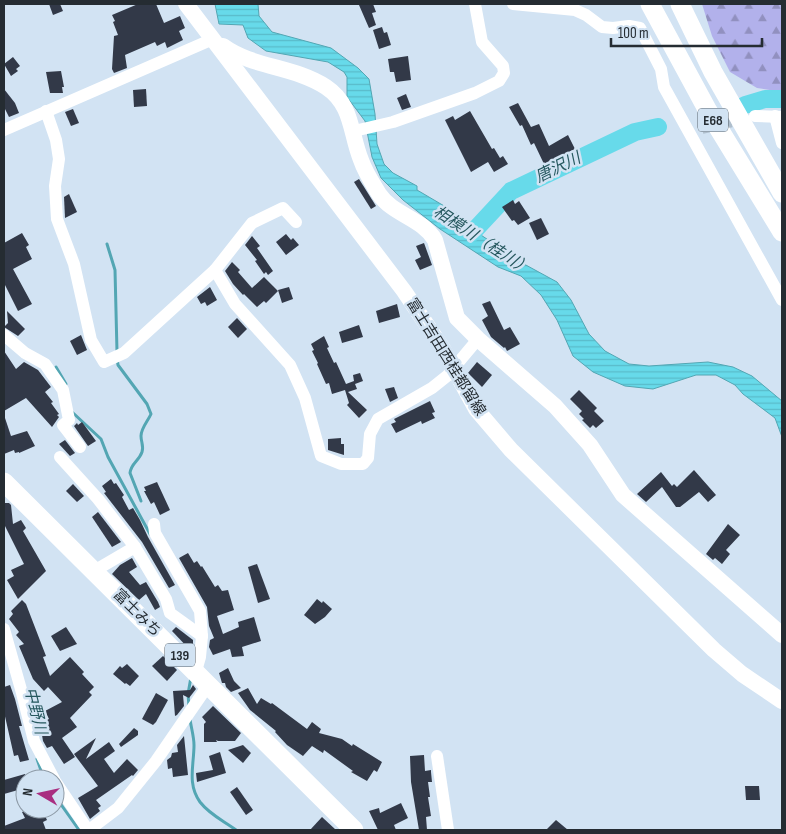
<svg xmlns="http://www.w3.org/2000/svg" width="786" height="834" font-family="'Sofia Sans Condensed','Noto Sans JP',sans-serif">
<style>
.forest{fill:url(#forest-firs)}
.water{fill:url(#water-rules);stroke:#53a6b3}
.lines{fill:none;stroke-linecap:round;stroke-linejoin:round}
.stream{stroke:#53a6b3;stroke-width:3}
.river{stroke:#67daea;stroke-width:18}
.building{fill:#323948}
.minor-tunnel{stroke:#afbecc;stroke-width:12;stroke-dasharray:12 6;stroke-linecap:butt}
.minor{stroke:#fff;stroke-width:12}
.major{stroke:#fff;stroke-width:16}
.highway{stroke:#fff;stroke-width:19}
.labels{text-anchor:middle;dominant-baseline:central;stroke-width:5;stroke-linejoin:round;paint-order:stroke}
.shield{fill:#d2e3f3;stroke:#59636c;stroke-width:1}
.shield-label{font-size:14px;font-weight:bold;fill:#252c32}
.street-label{font-size:15px;fill:#252c32;stroke:#d2e3f3}
.water-label{font-size:16px;font-style:italic;fill:#26585f;stroke:#d2e3f3}
</style>
<defs>
<pattern id="forest-firs" width="22" height="20" patternUnits="userSpaceOnUse" patternTransform="scale(1.25)"><rect width="22" height="20" fill="#b2b1eb"/><path d="M5 1l3.5 6h-7zM16 11l3.5 6h-7z" fill="#9190bf"/></pattern>
<pattern id="water-rules" width="6" height="5" patternUnits="userSpaceOnUse" patternTransform="scale(1.25)"><rect width="6" height="5" fill="#67daea"/><path d="M0 2.5h6" fill="none" stroke="#59bbc9"/></pattern>
</defs>
<rect width="100%" height="100%" fill="#d2e3f3"/>
<path class="forest" d="M702,4h80v88l-25,-4 -27,-16 -18,-36z"/>
<path class="water" d="M215,4h43l1,12 13,16 59,16 27,20 11,11 6,35 2,30 7,20 9,9 24,13v4l46,27 6,10 55,37 33,18 14,18 18,34 16,17 24,13 20,2 59,-4 25,5 19,9 30,25v36l-7,-19 -32,-24 -8,-9 -19,-10h-20l-43,14 -28,-3 -32,-14 -20,-16 -16,-36 -16,-25 -20,-19 -23,-9 -58,-38 -37,-29 -22,-22 -9,-21 -7,-36 -18,-24v-20l-3,-5 -16,-10 -62,-11 -18,-13 -5,-13 -24,-1z"/>
<g class="lines">
<g class="stream">
<path d="M107,244l8,26 2,82"/>
<path d="M117,358l1,7 29,39 4,10c-3,7 -10,14 -10,22 0,6 3,10 1,16 -3,9 -11,11 -12,21l11,28"/>
<path d="M56,367l10,17"/>
<path d="M72,412l29,27 7,18 42,77"/>
<path d="M189,707l-1,-13 3,-17"/>
<path d="M190,719c1,8 4,18 4,26 0,20 -7,39 6,57 10,13 24,19 36,28"/>
<path d="M37,759l7,20"/>
<path d="M55,796l24,34"/>
</g>
<g class="river">
<path d="M745,105l20,-6h17"/>
<path d="M472,233l39,-42 124,-59 23,-5"/>
</g>
</g>
<g class="building">
<path d="M49,4h11l3,7 -10,4z"/>
<path d="M138,4h18l8,19 16,-7 5,12 -6,3 4,9 -16,8 -2,-6 -8,4 -2,-4 -30,13 2,13 -13,5 -2,-4 2,-33 4,-1 -5,-13 2,-1 -3,-6z"/>
<path d="M364,4h9l3,8 -4,1 4,12 -7,3 -10,-23z"/>
<path d="M382,27l2,6 3,-1 4,13 -12,4 -6,-19z"/>
<path d="M408,56l3,24 -15,2 -2,-10h-4l-2,-13z"/>
<path d="M13,57l7,9 -4,3 2,2 -7,5 -7,-12z"/>
<path d="M61,71l3,16h-2l1,6h-13l-4,-21z"/>
<path d="M4,89l11,14 4,10 -10,4 -5,-10z"/>
<path d="M146,89l1,17 -13,1 -1,-17z"/>
<path d="M406,94l5,13 -9,3 -5,-12z"/>
<path d="M518,103l13,24 8,-3 10,22 19,-11 7,14 -31,15 -10,-21 -3,2 -9,-20 -2,1 -11,-19z"/>
<path d="M73,109l6,14 -8,3 -6,-14z"/>
<path d="M470,111l22,38 2,-1 6,10 3,-2 5,8 -14,8 -6,-10 -17,10 -26,-52 8,-4 2,4z"/>
<path d="M359,179l17,27 -5,3 -17,-27z"/>
<path d="M69,194l8,18 -12,6 -1,-21z"/>
<path d="M513,200l2,4 4,-3 11,17 -12,7 -4,-5 -2,1 -10,-14z"/>
<path d="M541,218l8,16 -12,6 -8,-17z"/>
<path d="M22,233l7,12 -3,2 6,12 -19,10 19,35 -14,7 -14,-28v-40z"/>
<path d="M286,234l5,6 2,-2 6,7 -13,10 -10,-13z"/>
<path d="M252,236l8,10 -3,2 16,23 -5,4 -2,-3 -2,2 -9,-13 2,-1 -12,-15z"/>
<path d="M424,243l8,22 -12,5 -5,-10 6,-3 -5,-11z"/>
<path d="M232,262l8,8 -2,2 14,16 12,-11 14,14 -12,12 -2,-2 -7,6 -13,-13 -1,1 -10,-11 -8,-13z"/>
<path d="M210,287l7,13 -10,6 -2,-4 -4,2 -4,-7z"/>
<path d="M289,287l4,12 -11,4 -4,-13z"/>
<path d="M490,301l14,29 6,-3 10,17 -13,7 -2,-4 -1,1 -13,-11 -9,-17 6,-4 -6,-12z"/>
<path d="M397,304l3,13 -21,6 -3,-12z"/>
<path d="M7,311l18,18 -7,7 -14,-9 4,-4z"/>
<path d="M237,318l10,11 -9,9 -10,-11z"/>
<path d="M359,325l4,12 -21,6 -3,-11z"/>
<path d="M81,335l6,15 -10,5 -7,-14z"/>
<path d="M324,336l5,11 -2,1 7,15 2,-1 10,22 8,-3 -1,-6 7,-2 3,8 -8,3 2,5 -9,3 19,18 -8,8 -12,-13 2,-2 -4,-13 -13,4 -3,-11 -3,1 -9,-20 1,-1 -6,-12 2,-1 -3,-6z"/>
<path d="M4,351l12,18 8,-7 14,8 13,17 -6,5 8,10 -2,1 8,11 -2,1 2,2 -7,10 -26,-29 -22,13z"/>
<path d="M477,362l15,13 -10,12 -14,-14z"/>
<path d="M394,387l4,11 -8,4 -5,-13z"/>
<path d="M579,390l18,18 -3,3 10,10 -8,7 -3,-3 -3,3 -8,-8 2,-1 -5,-5 3,-3 -12,-12z"/>
<path d="M430,401l5,11 -3,1 3,5 -13,6 -1,-3 -25,12 -5,-9 5,-2 -2,-3z"/>
<path d="M5,418l6,18 16,-5 8,15 -16,7v-1l-4,1 -1,-3 -10,4z"/>
<path d="M82,422l14,19 -8,5 -14,-20 3,-3 1,2z"/>
<path d="M341,438v6h3v11l-16,-5v-11z"/>
<path d="M65,440l10,13 -5,3 -11,-12z"/>
<path d="M694,470l22,25 -8,7 -9,-10 -19,15h-4l-14,-20 -16,15 -9,-8 24,-22 11,14 2,-2 3,3z"/>
<path d="M111,479l3,5 2,-1 8,12 -2,2 7,13 4,-2 7,12 8,17 27,48 -6,3 -27,-46 -38,-49 2,-1 -4,-6z"/>
<path d="M157,482l13,28 -10,5 -6,-13 -3,2 -7,-13h2l-2,-4z"/>
<path d="M73,484l11,12 -7,6 -11,-11z"/>
<path d="M4,503h5l2,2 2,19 8,-4 5,8 -3,3 23,40 -28,28 -11,-19 7,-4 -3,-6 13,-6 -20,-40z"/>
<path d="M98,512l23,30 -9,5 -20,-30z"/>
<path d="M728,524l12,11 -14,15 4,4 -8,10 -7,-6 -2,2 -7,-6z"/>
<path d="M188,553l6,10 3,-2 4,6 1,-1 13,21 3,-2 4,6 6,-1 6,20 -17,6 6,18 16,-7 -1,-5 16,-5 7,24 -19,6 2,9 -12,1 -2,-8 -17,6 -4,-8 1,-7 4,-2 -5,-12 -2,-19 -28,-49z"/>
<path d="M132,558l5,9 -8,5 11,13 6,-3 12,20 2,5 -5,3 -9,-16 -7,6 -27,-26 8,-9z"/>
<path d="M257,564l13,35 -12,4 -10,-36z"/>
<path d="M317,599l5,4 1,-2 9,8 -7,8 -10,7 -11,-9z"/>
<path d="M22,600l4,4 20,52 -3,1 7,19 20,-19 14,15 -2,2 12,13 -5,5 3,3 -22,23 7,9 -15,11 13,19 -11,7 -12,-18 -5,2 -4,-7 -2,-12h1l-2,-6 9,-4 -4,-8 17,-9 -14,-15 -4,4 -11,-12 -14,-33 5,-2 -8,-9 3,-3 -10,-13 4,-5 -2,-3z"/>
<path d="M66,627l11,17 -17,7 -9,-15z"/>
<path d="M176,627l17,13v9l-2,2 -19,-20z"/>
<path d="M163,656l14,14 -10,11 -15,-15z"/>
<path d="M127,664l12,12 -9,10 -4,-3 -1,1 -12,-10 7,-8 2,2z"/>
<path d="M228,668l6,13 7,7 -10,4 -5,-5 -1,-4h-3l-3,-10z"/>
<path d="M10,685l5,14 7,27h-3l10,34 -9,2 -2,-7 -4,1 -10,-44v-25z"/>
<path d="M193,685l3,4 -7,9 -6,-3 1,11 -7,9 -2,1 -2,-25 17,-1z"/>
<path d="M248,688l9,16 4,-6 10,6 1,-1 35,26 5,-7 9,7 -2,4 23,6 10,7 1,-2 29,18 -5,10 -3,-2 -7,11 -16,-9 2,-1 -29,-21 -1,3 -11,-7 -9,10 -16,-11 -12,-13 1,-1 -26,-21 -12,-17z"/>
<path d="M156,693l12,7 -12,22 -3,3 -11,-6z"/>
<path d="M213,706l28,27 -6,8h-17l-2,-1 1,2h-13v-18l2,-2 -4,-5z"/>
<path d="M134,728l4,3v4l-17,12 -2,-3z"/>
<path d="M184,736l4,39 -15,2 -1,-9 -4,1 -1,-9 4,-3 1,-4 6,-1 -1,-7z"/>
<path d="M96,738l-10,21 23,-17 6,9 -11,8 10,14 13,-14 11,11 -5,6 -1,-1 -36,25 5,6 -3,2 2,3 -10,8 -12,-21 20,-12 -24,-32z"/>
<path d="M243,745l8,8 -8,10 -15,-13z"/>
<path d="M220,752l6,21 -29,9 -1,-9 17,-3 -4,-14z"/>
<path d="M424,755l1,16 6,-1v2l1,10h-4l2,15h-2l3,19 -5,1 1,13h-8l-8,-48 -1,-26z"/>
<path d="M25,774v14l-21,6v-14z"/>
<path d="M745,786h14l1,14h-14z"/>
<path d="M237,787l16,23 -7,5 -16,-23z"/>
<path d="M401,803l7,15 -14,7 2,5h-18l-9,-19 10,-3 1,5z"/>
<path d="M31,809l1,3 4,-2 1,4 6,-2 4,8 -4,2 3,8h-42v-4l21,-8 -3,-6z"/>
<path d="M322,817l14,13h-26z"/>
<path d="M556,820l12,10h-22z"/>
</g>
<g class="lines">
<path class="minor-tunnel" d="M702,128l44,-10"/>
<g class="minor">
<path d="M513,4l62,6 11,5 16,12 11,1 16,-2 11,2 21,41 3,18 118,213"/>
<path d="M46,111l10,29 3,19 -4,27 2,33 17,45 17,76 13,22 20,-9 91,-83 20,34 55,61 15,33 16,58 20,8h22l5,-6 2,-24 8,-15 54,-31 15,-12 31,-37"/>
<path d="M755,116l27,1"/>
<path d="M775,116l7,27"/>
<path d="M4,130l209,-91"/>
<path d="M354,131l39,-9 82,-29 24,-12 5,-8 -1,-7 -21,-24 -7,-38"/>
<path d="M215,270l37,-47 31,-15 13,14"/>
<path d="M4,335l21,18 20,11 18,26 6,30 -6,5 17,22"/>
<path d="M60,457l38,42 37,48 31,52 4,14 32,23"/>
<path d="M154,524l1,9 45,78 2,25 -2,21 -4,14"/>
<path d="M94,571l41,-24"/>
<path d="M4,629l18,64 12,48 20,38"/>
<path d="M437,756l11,74"/>
<path d="M55,781l33,49"/>
<path d="M89,830l29,-22 38,-47 53,-77"/>
</g>
<g class="major">
<path d="M186,4l218,287 39,58 33,60 35,41 203,200 28,24 40,27"/>
<path d="M223,46c30,22 71,20 103,41 27,18 24,46 35,73 4,12 12,24 18,34 14,21 43,24 56,46l22,78 21,21 77,67 35,39 33,50 159,140"/>
</g>
<g class="highway">
<path d="M650,4l58,107 74,121"/>
<path d="M680,4l33,68 69,121"/>
<path d="M4,482l350,348"/>
</g>
</g>
<g class="labels">
<g class="shield">
<rect x="698" y="108.5" width="30" height="23" rx="4"/>
<rect x="165" y="643.5" width="30" height="23" rx="4"/>
</g>
<g class="shield-label">
<text x="713" y="120">E68</text>
<text x="180" y="655">139</text>
</g>
<g class="street-label">
<text transform="translate(446 357) rotate(58)">富士吉田西桂都留線</text>
<text transform="translate(137 613) rotate(45)">富士みち</text>
</g>
<g class="water-label">
<text transform="translate(558 168) rotate(-26)">唐沢川</text>
<text transform="translate(482 241) rotate(33)">相模川（桂川）</text>
<text transform="translate(35 711) rotate(76)">中野川</text>
</g>
</g>
<rect width="786" height="834" fill="none" stroke="#252c32" stroke-width="10"/>
<g transform="translate(40 794) rotate(279)"><circle r="24" fill="#d2e3f3" stroke="#8d9aa6"/>
<path d="M0-4L9 19L0 12L-9 19Z" fill="#a92e81"/>
<text y="-8" font-size="14" font-weight="bold" text-anchor="middle" fill="#252c32">N</text>
</g>
<path d="M611 38v8h151v-8" fill="none" stroke="#252c32" stroke-width="2.5"/>
<text x="618" y="38" font-size="15" fill="#252c32" stroke="#d2e3f3" stroke-width="4" paint-order="stroke">100 m</text>
</svg>
